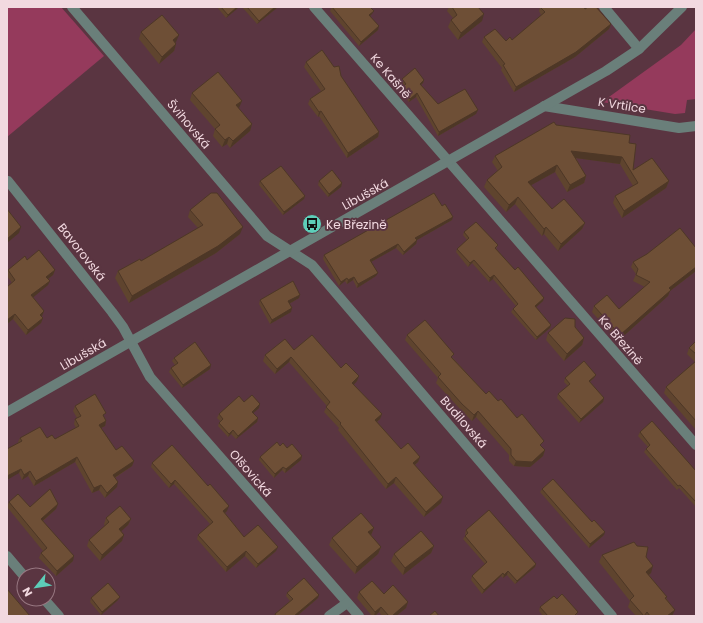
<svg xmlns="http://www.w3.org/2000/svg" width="703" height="623" font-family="Poppins,sans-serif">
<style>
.green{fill:#953a5c}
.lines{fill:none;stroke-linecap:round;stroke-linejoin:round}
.minor{stroke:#6a7f7a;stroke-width:10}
.wall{fill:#5f442e}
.shaded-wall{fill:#4d3726}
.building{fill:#6e4f36;stroke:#4d3726}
.labels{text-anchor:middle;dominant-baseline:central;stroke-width:4;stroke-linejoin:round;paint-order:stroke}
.street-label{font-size:12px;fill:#f2d9e0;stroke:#5a3541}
.poi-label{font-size:12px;fill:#f2d9e0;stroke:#5a3541;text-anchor:start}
</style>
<rect width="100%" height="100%" fill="#5a3541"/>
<g class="green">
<path d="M7,7h54l43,49 -97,81z"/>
<path d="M696,29v70l-9,1 -2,13 -10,1 -73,-12 79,-57z"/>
</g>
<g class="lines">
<g class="minor">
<path d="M72,7l195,229 45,29 300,351"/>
<path d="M314,7l382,438"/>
<path d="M604,7l35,42"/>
<path d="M544,106l135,22 17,-2"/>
<path d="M8,181l104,131 11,15 27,50 209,239"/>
<path d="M7,412l599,-341 33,-22 43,-42"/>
<path d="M7,556l17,20"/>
<path d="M44,599l15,17"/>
<path d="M329,616l18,-13"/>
</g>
</g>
<g class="wall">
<path d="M217,7h21v1l-12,10z"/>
<path d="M242,7h36l-21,17z"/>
<path d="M332,7h40l-1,1 1,6 -2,2 8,14 -19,16 -29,-35z"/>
<path d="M449,7h29l4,14 -24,19 -10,-13 3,-7 2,-2 -6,-7z"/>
<path d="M540,7l45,2 26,15 -2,5 -34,28 -61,35 -13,-22 1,-2 -20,-26 2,-5 22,4 6,-1 29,-25 -2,-4z"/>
<path d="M141,32l35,10 -1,1 1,1 -2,7 -15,13 -20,-25z"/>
<path d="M306,62l35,14 38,56 -1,5 -31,21 -28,-42 -1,1 -10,-13 2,-5 11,-8 -17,-24z"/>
<path d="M402,79l22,1 -1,3 -2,2 17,19 38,10 -38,22 -22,-39 -7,5 -9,-10 1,-4 2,-2 -3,-3z"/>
<path d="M192,93l50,8 -4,7 14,16 -2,7 -20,17 -3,-4 -5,3 -9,-11 2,-7 -25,-29z"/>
<path d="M556,125l73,18 4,27 36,11 -3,7 -44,30 -9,-15 2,-7 18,-10 -13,-22 -44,-6 10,18 -2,7 -17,9 -12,-20 -24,13 21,24 33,14 -3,6 -24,22 -14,-17 -2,2 -27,-32 -9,8 -22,-25 3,-7 11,-9 -6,-9 3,-6z"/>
<path d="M260,181l45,15 -1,3 -21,16 -24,-30z"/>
<path d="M319,181l23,2 -1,4 -13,10 -10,-12z"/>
<path d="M442,206l10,14 -35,20 -1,4 -13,11 -7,-7 -25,14 5,14 -19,12 -4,-8 -6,4 -2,-3 -6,5 -16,-27 1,-4z"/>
<path d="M190,210l50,24 -24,19 -87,50 -14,-25 3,-7 23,-10 57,-33 -10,-11z"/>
<path d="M464,232l34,13 -2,4 19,21 29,28 -1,3 -7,6 15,18 -1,3 -14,12 -25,-28 2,-3 3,-3 -23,-27 -4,3 -17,-19 -4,4 -12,-15 1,-3 10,-9 -4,-5z"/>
<path d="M696,248v23l-26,20 -2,5 -50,45 -26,-29 2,-6 25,3 26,-22 -12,-6 3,-7 -5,-7 2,-5z"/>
<path d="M27,260l28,10 -2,5 -5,4v6l-15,12 11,14 -2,5 -1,1 2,1 -2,5 -15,12 -13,-16 -6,5v-37l5,-4 -5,-7v-4l1,-2z"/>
<path d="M299,298l-10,6 2,8 -21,12 -11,-20 1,-4z"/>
<path d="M575,327l9,11 -2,7 -18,16 -18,-21 2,-7z"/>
<path d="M407,335l46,23 33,36 12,7 43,46 4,3 -2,6 -13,11 -16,-1 -5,-5v-6l-33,-38 -4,4 -12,-12 -24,-26 2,-5 -33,-38z"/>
<path d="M696,341v89l-32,-37 2,-6 29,-25 -8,-8 2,-6z"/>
<path d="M294,350l47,18 18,8 -2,5 -4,4 29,29 -2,5 -3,3 24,27 19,8 -2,5 -3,3 26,38 -17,14 -30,-34 -8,6 -48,-59 1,-2 -15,-16 3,-6 -38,-44 -14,12 -12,-13 2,-6z"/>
<path d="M174,358l36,11 -28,19 -13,-16 2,-4 4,-3 -3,-4z"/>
<path d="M596,375l-2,3 -4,4 14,16 -1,4 -24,21 -22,-25 1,-4 10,-8 -4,-4 1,-4z"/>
<path d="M244,402l15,6 -6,5 5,5 -1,4 -21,17 -5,-5 -3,3 -10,-11 1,-3 2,-1 -4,-4 2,-4z"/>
<path d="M75,406l30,12 1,3 -1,5 -4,2 15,22 18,11 -2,5 -17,12 2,9 -12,11 -6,-8 -7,3 -17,-31 -41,24 -6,-10 -6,4 -3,-7 -1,-31 2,-4h27l8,1 21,-11 -2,-4 1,-5 2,-1 -4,-7z"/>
<path d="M640,432l56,39v36l-17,-19 -2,2 -33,-38 2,-3 2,-2 -10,-11z"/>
<path d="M280,446l22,10 -1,4 -16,13 -3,-3 -8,8 -15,-18 1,-3z"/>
<path d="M152,463l75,48 -2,2 19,24 32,14 -20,17 -11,-12 -19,16 -29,-33 1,-4 12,-11 -36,-40 -5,4 -18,-21z"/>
<path d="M542,489l62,46 -15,13 -49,-56z"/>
<path d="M9,502l21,5 28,-3 -2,5 -13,12 30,40 -17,15 -17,-18 2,-5 2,-2 -36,-44z"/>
<path d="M106,518l25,1 -3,6 -7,6 3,4 -2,6 -22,20 -13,-15 2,-6 16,-14 -1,-2z"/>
<path d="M374,528l-3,7 10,12 -3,7 -23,20 -26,-29 3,-7z"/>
<path d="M466,530l70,34 -1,3 -20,17 -8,-9 -4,3 -2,-2 -19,18 -11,-14 1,-4 13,-12 -22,-25 2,-3 1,-1 -1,-1z"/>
<path d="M434,546l-3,7 -28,22 -12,-14 3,-7z"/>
<path d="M602,555l44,2 5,16 -2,2 26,35 -3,6h-36l-8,-9 2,-6 -31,-39z"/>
<path d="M359,592l25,2 24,8 -2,6 -10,8h-14l-3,-4 -4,4h-3l-15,-18z"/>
<path d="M287,593l31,5 -21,18h-23l1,-2 15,-13 -4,-5z"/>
<path d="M91,598l27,2 -17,15 -11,-13z"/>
<path d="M557,599l21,13 -2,4h-33l-4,-5 1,-4z"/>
</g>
<g class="shaded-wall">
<path d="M237,7h1v1l-12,10 2,-3z"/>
<path d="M275,7h3l-21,17 2,-3z"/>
<path d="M374,11l-2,3 -4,4 1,-3z"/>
<path d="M484,14l-2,7 -24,19 3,-7z"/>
<path d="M611,24l-2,5 -34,28 -61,35 2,-5z"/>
<path d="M379,26l-1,4 -19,16 2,-4z"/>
<path d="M179,35l-3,7 -6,5 3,-7z"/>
<path d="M176,44l-2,7 -15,13 3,-7z"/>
<path d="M424,80l-1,3 -4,4 1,-3z"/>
<path d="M417,93l-1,4 -7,5 1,-3z"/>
<path d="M242,101l-3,7 -6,4 3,-7z"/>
<path d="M478,110l-2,4 -38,22 1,-4z"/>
<path d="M321,111l-2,5 -1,1 1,-5z"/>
<path d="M252,124l-2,7 -20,17 3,-7z"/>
<path d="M379,132l-1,5 -31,21 1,-5z"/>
<path d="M229,137l-2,7 -5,3 3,-7z"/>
<path d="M571,151l51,6 -2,7 -52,-7z"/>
<path d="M557,165l-2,7 -29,16 2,-6z"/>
<path d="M586,176l-2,7 -17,9 3,-7z"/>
<path d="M669,181l-3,7 -44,30 2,-7z"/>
<path d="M342,183l-1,4 -13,10 1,-3z"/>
<path d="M305,196l-1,3 -21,16 1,-3z"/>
<path d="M518,197l-3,7 -9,8 3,-7z"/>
<path d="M453,217l-1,3 -35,20 -1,4 -13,11 1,-3 11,-14z"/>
<path d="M585,223l-3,6 -24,22 3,-7z"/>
<path d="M21,227l-2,6 -12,10v-4z"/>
<path d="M243,227l-3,7 -24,19 -87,50 3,-7z"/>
<path d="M546,227l-2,7 -2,2 2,-7z"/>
<path d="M398,244l-2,4 -27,15 1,-3z"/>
<path d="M474,260l-2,3 -4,4 2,-4z"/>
<path d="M696,267v4l-26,20 -2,5 -50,45 2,-6 49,-47z"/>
<path d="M55,270l-2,5 -9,7 2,-5z"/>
<path d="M378,273l-2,3 -19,12 1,-4z"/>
<path d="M494,275l-1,4 -4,3 1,-4z"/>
<path d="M354,277l-1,3 -6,4 1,-4z"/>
<path d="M347,278l-2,3 -6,5 2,-4z"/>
<path d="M50,281l-2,4 -18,15 1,-5z"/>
<path d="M300,295l-1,3 -12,7 1,-4z"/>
<path d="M544,298l-1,3 -9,8 1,-3z"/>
<path d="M292,308l-1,4 -21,12 2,-4z"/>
<path d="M44,311l-2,5 -4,4 2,-5z"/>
<path d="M15,314l-2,5 -6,5v-4z"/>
<path d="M43,318l-2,5 -15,12 2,-5z"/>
<path d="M551,325l-1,3 -14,12 1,-3z"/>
<path d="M584,338l-2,7 -18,16 3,-7z"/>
<path d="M291,357l-2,5 -14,12 2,-5z"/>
<path d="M211,365l-1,4 -28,19 1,-3z"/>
<path d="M596,375l-2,3 -7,6 2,-3z"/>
<path d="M359,376l-2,5 -7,8 2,-6z"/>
<path d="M604,398l-1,4 -24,21 2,-4z"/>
<path d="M260,404l-1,4 -8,7 1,-3z"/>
<path d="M478,411l-2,6 -4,4 2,-6z"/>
<path d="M382,414l-2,5 -7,6 2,-5z"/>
<path d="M258,418l-1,4 -21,17 2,-3z"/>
<path d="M106,421l-1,5 -8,4 2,-5z"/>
<path d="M233,430l-2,4 -3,3 1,-3z"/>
<path d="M545,450l-2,6 -13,11 -16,-1 2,-5z"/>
<path d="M302,456l-1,4 -16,13 1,-4z"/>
<path d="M77,457l-2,5 -41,24 2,-5z"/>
<path d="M420,457l-2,5 -7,6 2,-5z"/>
<path d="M134,461l-2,5 -21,14 2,-5z"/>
<path d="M283,467l-1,3 -8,8 1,-4z"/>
<path d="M21,469l-2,4 -12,7v-4z"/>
<path d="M30,471l-2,5 -6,4 2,-5z"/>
<path d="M396,477l-2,6 -8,6 2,-5z"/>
<path d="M175,480l-1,4 -5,4 2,-4z"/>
<path d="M118,482l-1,5 -12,11 2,-5z"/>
<path d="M101,485l-2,5 -7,3 2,-5z"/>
<path d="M443,497l-2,6 -17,14 2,-5z"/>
<path d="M58,504l-2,5 -17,15 2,-5z"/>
<path d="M229,506l-2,5 -5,5 1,-5z"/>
<path d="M131,519l-3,6 -11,10 2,-6z"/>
<path d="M374,528l-3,7 -5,4 2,-7z"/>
<path d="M605,532l-1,3 -15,13 1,-4z"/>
<path d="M124,535l-2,6 -22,20 2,-6z"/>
<path d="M434,546l-3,7 -28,22 2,-7z"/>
<path d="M278,547l-2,4 -20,17 2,-4z"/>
<path d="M381,547l-3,7 -23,20 2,-7z"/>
<path d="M246,551l-1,5 -19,16 1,-5z"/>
<path d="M74,556l-1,5 -17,15 1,-5z"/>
<path d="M536,564l-1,3 -20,17 2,-3z"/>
<path d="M653,566l-2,7 -7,6 2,-7z"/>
<path d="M508,571l-1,4 -4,3 1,-3z"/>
<path d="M503,573l-2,3 -19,18 2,-4z"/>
<path d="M319,595l-1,3 -21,18h-3z"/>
<path d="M120,597l-2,3 -17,15 1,-3z"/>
<path d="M408,602l-2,6 -10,8h-4z"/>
<path d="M381,607l-2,5 -4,4h-1l1,-4z"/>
<path d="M675,610l-3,6h-5z"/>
</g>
<g class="building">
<path d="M221,7h16l-9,8z"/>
<path d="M247,7h28l-16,14z"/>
<path d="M332,7h38l4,4 -5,4 10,11 -18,16z"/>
<path d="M452,7h26l6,7 -23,19 -10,-13 6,-5z"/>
<path d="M540,7h44l1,2 3,-2h8l15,17 -35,28 -60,35 -13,-22 2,-1 -21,-27 11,-8 11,12 4,-4 2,3 33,-28z"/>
<path d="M162,15l17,20 -6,5 3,4 -14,13 -21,-25z"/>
<path d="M322,50l12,17 5,-1 2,10 38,56 -31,21 -27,-42 -2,1 -9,-13 15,-10 -19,-27z"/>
<path d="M415,68l9,12 -4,4 18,20 27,-15 13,21 -39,22 -22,-39 -7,6 -9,-11 5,-4 -4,-5z"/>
<path d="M218,72l24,29 -6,4 16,19 -19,17 -4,-4 -4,3 -10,-11 5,-4 -28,-32z"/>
<path d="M554,122l2,3 74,10 -1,8 7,1 -3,26 19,-12 17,23 -45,30 -9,-15 23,-13 -16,-26 -51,-6 15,25 -16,9 -13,-20 -29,17 24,27 12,-10 21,24 -24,21 -15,-17 -2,2 -26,-32 -9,8 -22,-25 15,-13 -7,-11z"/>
<path d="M281,166l24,30 -21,16 -24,-31z"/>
<path d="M332,170l10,13 -13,11 -10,-13z"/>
<path d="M211,193h6l26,34 -25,19 -86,50 -14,-25 22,-12 1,2 62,-36 -13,-15z"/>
<path d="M434,193l8,13 3,-2 8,13 -38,21 2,2 -13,12 -6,-8 -28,16 8,13 -20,11 -4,-7 -6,3 -1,-2 -6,4 -17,-27z"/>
<path d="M7,209l14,18 -14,12z"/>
<path d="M476,222l22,23 -3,3 20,22 3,-3 26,31 -9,8 16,19 -14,12 -24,-28 5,-5 -24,-29 -4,3 -16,-18 -4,3 -13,-14 12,-11 -5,-6z"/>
<path d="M680,228l16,20v19l-27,21 2,2 -51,45 -26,-29 13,-11 12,14 31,-27 -14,-7 2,-6 -5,-7 14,-8z"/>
<path d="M39,250l16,20 -9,7 4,4 -19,14 13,16 -4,4 3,3 -15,12 -13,-16 -8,6v-33l8,-7 -7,-10 17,-14 2,4z"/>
<path d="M293,281l7,14 -12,6 4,7 -20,12 -12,-20z"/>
<path d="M565,318l10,1v8l9,11 -17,16 -19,-21z"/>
<path d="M425,320l29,34 -3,3 35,37 3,-3 9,10 3,-2 16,19 5,-4 22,27 -4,4 5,5 -13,12 -16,-1 -5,-6v-6l-33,-38 -4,4 -12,-11 -24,-27 3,-3 -34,-39z"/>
<path d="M312,335l29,33 5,-5 13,13 -7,7 30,31 -7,6 26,29 7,-6 12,14 -7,6 30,34 -17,15 -30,-35 -8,7 -48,-60 1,-1 -15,-16 4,-5 -39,-45 -14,12 -12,-14 20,-16 9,11z"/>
<path d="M696,341v13l-7,-6z"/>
<path d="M195,342l16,23 -28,20 -12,-17 7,-5 -4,-5z"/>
<path d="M584,361l12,14 -7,6 15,17 -23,21 -23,-25 12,-10 -5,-6z"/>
<path d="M696,361v60l-30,-34z"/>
<path d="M95,394l11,19 -3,2 3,6 -7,4 17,25 6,-4 12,15 -21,14 5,7 -11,11 -6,-8 -7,3 -17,-31 -41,24 -6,-10 -6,4 -3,-6 -14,7v-27l15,-8 -2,-3 20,-11 7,11 5,-3 3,4 24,-13 -4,-7 6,-3 -6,-10z"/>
<path d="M252,395l8,9 -8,8 6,6 -20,18 -5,-6 -4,4 -10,-11 4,-4 -4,-5 20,-18 5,6z"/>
<path d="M652,421l44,50v31l-16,-17 -2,1 -32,-37 4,-4 -10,-13z"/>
<path d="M277,442l3,4 3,-3 4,5 5,-4 10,12 -16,13 -3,-2 -8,7 -15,-17z"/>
<path d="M172,445l36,41 2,-2 19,22 -6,5 21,26 14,-12 20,22 -20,17 -12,-13 -19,16 -29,-32 15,-13 -38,-42 -4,4 -19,-21z"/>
<path d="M553,479l39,43 2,-2 11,12 -15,12 -48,-55z"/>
<path d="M50,489l8,15 -17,15 33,37 -17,15 -16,-18 6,-5 -38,-46 9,-8 12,13z"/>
<path d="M120,506l11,13 -12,10 5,6 -22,20 -13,-15 20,-18 -3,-4z"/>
<path d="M489,510l47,54 -19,17 -9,-10 -4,4 -1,-2 -19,17 -12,-14 15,-14 -22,-26 3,-3 -2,-3z"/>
<path d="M361,513l13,15 -6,4 13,15 -24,20 -25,-29z"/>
<path d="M421,531l13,15 -29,22 -11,-14z"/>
<path d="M634,542l3,4 11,1 -2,10 7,9 -7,6 21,25 -2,1 10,12 -8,6h-17l-3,-4 -3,4 -14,-16 4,-4 -32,-41z"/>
<path d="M304,578l15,17 -25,21h-18l-1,-2 18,-15 -6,-6z"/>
<path d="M372,581l12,13 9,-9 15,17 -16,14h-3l-8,-9 -6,5 -16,-20z"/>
<path d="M108,583l12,14 -18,15 -11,-14z"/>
<path d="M7,589l23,27h-23z"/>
<path d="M562,594l16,18 -4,4h-26l-8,-9 14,-11 3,3z"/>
<path d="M435,611l4,5h-10z"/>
</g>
<defs>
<g id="bus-disc" transform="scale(1)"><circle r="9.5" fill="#5dceb9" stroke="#5a3541"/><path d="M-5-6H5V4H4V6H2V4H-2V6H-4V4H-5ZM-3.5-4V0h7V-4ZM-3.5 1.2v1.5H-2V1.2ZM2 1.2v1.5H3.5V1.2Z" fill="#111"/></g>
</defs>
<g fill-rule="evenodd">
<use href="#bus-disc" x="312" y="224"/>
</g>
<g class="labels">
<g class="street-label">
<text transform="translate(391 76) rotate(49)">Ke Kašně</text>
<text transform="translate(622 105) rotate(9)">K Vrtilce</text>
<text transform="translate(189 124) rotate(50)">Švihovská</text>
<text transform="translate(365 194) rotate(-29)">Libušská</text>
<text transform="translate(82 252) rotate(52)">Bavorovská</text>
<text transform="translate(621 340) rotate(49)">Ke Březině</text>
<text transform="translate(83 354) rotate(-30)">Libušská</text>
<text transform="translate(464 422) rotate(49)">Budilovská</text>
<text transform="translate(251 473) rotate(49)">Olšovická</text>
</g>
<g class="poi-label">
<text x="326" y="224">Ke Březině</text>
</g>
</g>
<rect width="703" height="623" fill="none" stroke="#f2d9e0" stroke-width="16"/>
<g transform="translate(36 587) rotate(240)"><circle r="19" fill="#5a3541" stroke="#977781"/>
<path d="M0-3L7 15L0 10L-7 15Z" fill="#5dceb9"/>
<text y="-6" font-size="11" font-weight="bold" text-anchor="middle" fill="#f2d9e0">N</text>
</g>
</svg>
